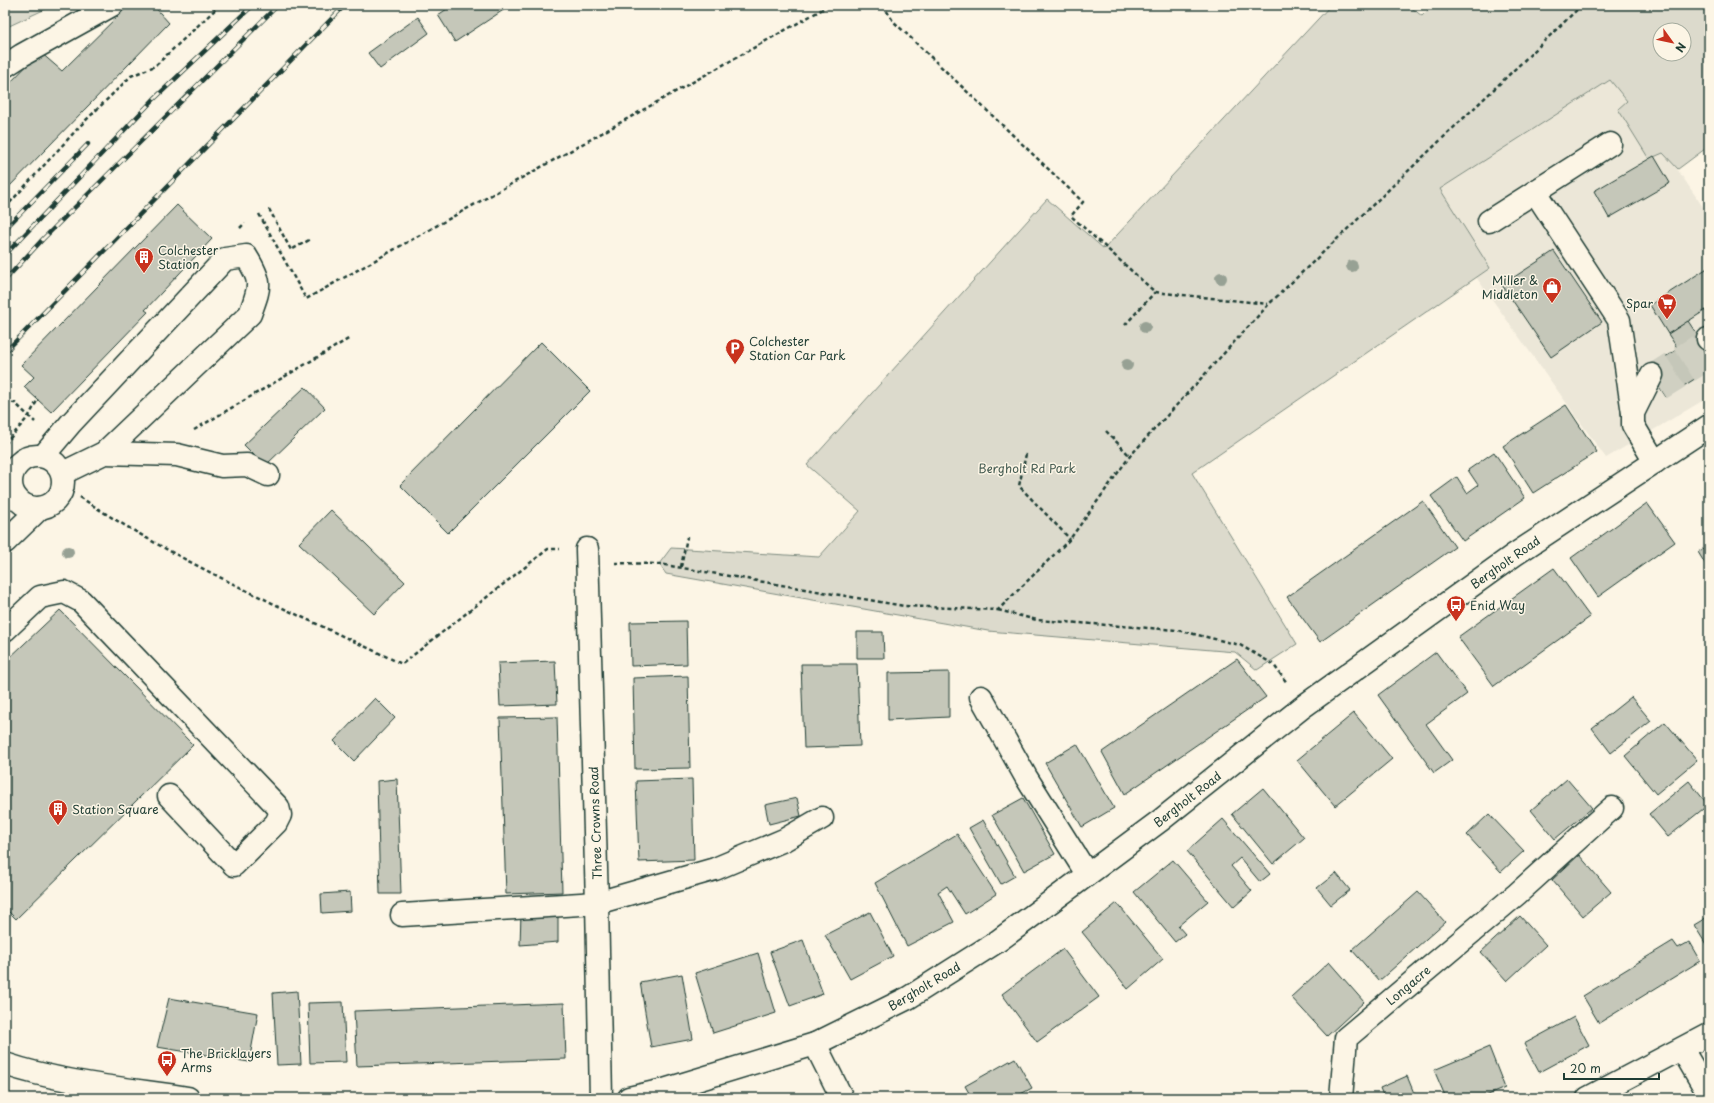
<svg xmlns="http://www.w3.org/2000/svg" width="1714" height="1103" font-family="'Playpen Sans',sans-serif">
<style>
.built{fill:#ece7d8}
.green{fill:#dcdacc;stroke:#7e8c80;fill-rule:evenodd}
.building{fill:#c5c7b9;stroke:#1f3d34}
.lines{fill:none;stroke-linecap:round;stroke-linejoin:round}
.minor-tunnel{stroke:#d0d0c2;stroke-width:22;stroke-dasharray:22 11;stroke-linecap:butt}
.minor-casing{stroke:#1f3d34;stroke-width:25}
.major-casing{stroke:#1f3d34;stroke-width:25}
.path{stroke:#1f3d34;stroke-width:2.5;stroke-dasharray:4 3;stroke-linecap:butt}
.minor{stroke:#fcf5e5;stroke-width:22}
.major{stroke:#fcf5e5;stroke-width:22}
.rail-casing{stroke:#1f3d34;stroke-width:4.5}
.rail{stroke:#fcf5e5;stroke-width:3;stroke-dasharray:9;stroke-linecap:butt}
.tree{fill:#97a194}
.labels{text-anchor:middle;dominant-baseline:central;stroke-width:3;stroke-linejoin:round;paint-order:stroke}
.poi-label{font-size:12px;fill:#1f3d34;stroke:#fcf5e5;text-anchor:start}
.park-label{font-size:12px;fill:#455c52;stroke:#fcf5e5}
.street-label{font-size:12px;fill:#1f3d34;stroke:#fcf5e5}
</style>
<rect width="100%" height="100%" fill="#fcf5e5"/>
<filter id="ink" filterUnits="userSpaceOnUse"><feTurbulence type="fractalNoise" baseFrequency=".025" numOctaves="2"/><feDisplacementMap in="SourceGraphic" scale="8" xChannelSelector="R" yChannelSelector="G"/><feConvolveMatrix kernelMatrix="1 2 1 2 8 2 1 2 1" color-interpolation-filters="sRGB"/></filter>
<g filter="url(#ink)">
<path class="built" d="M1610,80l53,68 46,68v181l-103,61 -130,-181 14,-9 -50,-79z"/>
<g class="green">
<path d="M5,5h49l-49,23z"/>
<path d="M1331,5h77l14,11 11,-11h276v141l-31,23 -15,-16 -14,6 -31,-50 9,-8 -17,-21 -170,109 50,79 -298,205 105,171 -40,26 -22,-18 -247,-21 -322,-57 -7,-10 12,-16 148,9 41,-46 -53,-46 240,-266 57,50zM1660,30h24v24h-24z"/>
</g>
<g class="building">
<path d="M129,5h24l16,18 -164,168v-103l35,-36 22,19z"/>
<path d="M453,5h58l-56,37 -17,-27z"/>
<path d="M418,17l11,16 -49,36 -12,-16z"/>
<path d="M1654,156l16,27 -61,35 -15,-27z"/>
<path d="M177,205l35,34 -67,71 3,2 -97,100 -27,-25 10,-10 -13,-12z"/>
<path d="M1554,251l48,71 -51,35 -49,-72z"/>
<path d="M1709,267v41l-41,26 -18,-29z"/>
<path d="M1688,321l10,15 6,-4 5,8v30l-43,27 -19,-29 31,-19 -10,-15z"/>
<path d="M541,342l49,49 -142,142 -48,-48z"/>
<path d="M305,387l20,21 -60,58 -21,-21z"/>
<path d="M1566,405l31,47 -64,41 -30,-47z"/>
<path d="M1494,452l31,46 -62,43 -32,-45 26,-19 10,16 11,-8 -10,-15z"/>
<path d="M1423,501l32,46 -135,95 -33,-45z"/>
<path d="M1647,503l28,39 -77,55 -27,-39z"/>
<path d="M331,510l74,72 -31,32 -75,-71z"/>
<path d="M1709,545v25l-11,-18z"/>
<path d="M1554,568l36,49 -96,69 -36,-49z"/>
<path d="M60,610l133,135 -177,174 -11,-11v-246z"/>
<path d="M686,621l1,43 -56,2 -1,-44z"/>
<path d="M857,632h26l1,26h-27z"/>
<path d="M1436,652l31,42 -41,30 26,36 -18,13 -56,-78z"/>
<path d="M1237,659l29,38 -141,97 -23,-42z"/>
<path d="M555,661l2,43 -57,2 -2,-43z"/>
<path d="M801,664h56l3,82 -56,2z"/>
<path d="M949,672v45l-61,3v-47z"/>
<path d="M688,676l2,92 -55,1 -2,-91z"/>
<path d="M1631,697l20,24 -40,32 -19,-25z"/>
<path d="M375,698l20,20 -41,43 -20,-20z"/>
<path d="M1354,713l38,46 -57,47 -38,-46z"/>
<path d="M557,717l5,175 -56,2 -6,-176z"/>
<path d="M1665,722l32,38 -41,34 -31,-38z"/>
<path d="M1077,744l37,64 -32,19 -37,-64z"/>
<path d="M397,779l4,115h-21l-3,-113z"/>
<path d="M692,779l2,81 -55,2 -3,-81z"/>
<path d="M1567,779l25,29 -37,31 -24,-29z"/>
<path d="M1689,781l19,24 -40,32 -19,-23z"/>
<path d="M1263,788l41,50 -31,26 -41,-50z"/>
<path d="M797,798l4,18 -32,8 -4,-19z"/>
<path d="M1023,798l32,56 -31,17 -32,-56z"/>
<path d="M1489,814l35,37 -23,21 -34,-37z"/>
<path d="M1223,819l47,55 -10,8 -20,-24 -9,8 21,25 -18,16 -47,-56z"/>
<path d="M983,820l32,56 -14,8 -32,-56z"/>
<path d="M957,834l39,60 -31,20 -18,-28 -9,6 16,30 -47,24 -32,-63z"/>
<path d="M1579,855l32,37 -28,24 -31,-36z"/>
<path d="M1173,860l35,41 -30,25 7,8 -10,8 -41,-50z"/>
<path d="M1336,873l14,17 -19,15 -14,-17z"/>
<path d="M350,892l1,19 -29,2 -1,-19z"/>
<path d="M1418,892l27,30 -66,59 -27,-31z"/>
<path d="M1117,903l46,56 -35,30 -46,-57z"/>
<path d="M558,909v33l-38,3 1,-32z"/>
<path d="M870,912l23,44 -43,23 -25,-44z"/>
<path d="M1520,916l26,29 -39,36 -26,-29z"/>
<path d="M1709,916v33l-15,-24z"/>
<path d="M803,940l20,54 -33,12 -20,-54z"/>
<path d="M1673,941l5,7 11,-6 11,19 -101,62 -16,-27z"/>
<path d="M1063,949l36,48 -62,45 -35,-48z"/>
<path d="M758,953l18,60 -63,20 -18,-60z"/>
<path d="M1329,962l35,40 -37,34 -36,-39z"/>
<path d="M682,974l11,65 -42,8 -11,-65z"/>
<path d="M297,991l4,73 -24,1 -4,-72z"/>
<path d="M169,998l89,15 -9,49 -92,-15z"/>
<path d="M343,1002l3,60 -36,1 -2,-60z"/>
<path d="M564,1003l2,56 -209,7 -3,-55z"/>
<path d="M1574,1017l15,28 -50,27 -15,-28z"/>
<path d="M1489,1047l16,41 -24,10h-35l-12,-28z"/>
<path d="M1015,1058l17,30 -19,10h-41l-7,-12z"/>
<path d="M1407,1076l9,22h-32l-4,-10z"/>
</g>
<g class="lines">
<g class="minor-tunnel">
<path d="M1652,375l56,-36"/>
<path d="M1661,389l48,-30"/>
</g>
<g class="minor-casing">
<g id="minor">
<path d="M5,66l17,-11 90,-50"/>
<path d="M1535,192l84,128 14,93"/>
<path d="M1489,221l121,-77"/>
<path d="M1708,339h1"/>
<path d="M1652,375l-19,38v12l22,37"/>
<path d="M104,453l73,2 45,11 25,-1 21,10"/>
<path d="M44,455l27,-32 154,-164 21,-3c17,27 14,30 4,58l-146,139 -41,20"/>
<circle cx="37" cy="482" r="26"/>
<path d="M5,542l35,-34"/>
<path d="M587,549l10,354 4,195"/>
<path d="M5,630l35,-33 24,-5 17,9 197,206 2,8 -4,8 -42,42 -65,-69"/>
<path d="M981,697l45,80 61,97"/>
<path d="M402,915l195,-12 118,-34 69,-29 38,-22"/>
<path d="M815,1044l27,54"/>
<path d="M1682,1049l27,46"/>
<path d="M1341,1098l5,-60 171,-144 95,-86"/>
<path d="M1588,1098l121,-64"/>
</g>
</g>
<g class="major-casing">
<g id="major">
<path d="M5,1064c56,19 124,25 183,34"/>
<path d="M629,1098l35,-8 151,-46 93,-46 90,-57 163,-121 143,-114 210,-151 195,-129"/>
</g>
</g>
<g class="path">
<path d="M883,5l10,16 190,181 -12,14 84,76 113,12"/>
<path d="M5,208l75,-82 51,-50 24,-10 65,-61"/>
<path d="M269,209l22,41 20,-11"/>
<path d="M259,214l47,85 524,-294"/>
<path d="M240,228l5,-5"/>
<path d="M1125,325l30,-33"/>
<path d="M5,402l10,1 20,19"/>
<path d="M194,430l156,-92"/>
<path d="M1106,431l24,25"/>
<path d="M5,444l24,-28 9,-17"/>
<path d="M1026,454l-7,32 51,53"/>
<path d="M80,497c100,67 213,115 322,167l146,-115h12"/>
<path d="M615,563l44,1 245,42 94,4 72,-71 60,-83 139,-152 313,-299"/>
<path d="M681,567l6,-30"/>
<path d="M998,610l39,10 140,10 63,15 33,19 14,19"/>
</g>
<use href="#minor" class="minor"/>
<use href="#major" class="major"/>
<g class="rail-casing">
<g id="rail">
<path d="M5,229l83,-85"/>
<path d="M5,255l149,-156 99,-94"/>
<path d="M5,280l38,-41 235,-234"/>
<path d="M5,352l340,-347"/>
</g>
</g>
<use href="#rail" class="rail"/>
</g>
<g class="tree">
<circle cx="1352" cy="266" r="6"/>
<circle cx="1221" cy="278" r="6"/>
<circle cx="1145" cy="327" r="6"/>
<circle cx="1127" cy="365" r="6"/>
<circle cx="68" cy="552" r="6"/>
</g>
</g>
<defs>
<g id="building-pin" transform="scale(1)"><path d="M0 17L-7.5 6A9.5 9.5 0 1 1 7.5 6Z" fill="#c8321e" stroke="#fcf5e5"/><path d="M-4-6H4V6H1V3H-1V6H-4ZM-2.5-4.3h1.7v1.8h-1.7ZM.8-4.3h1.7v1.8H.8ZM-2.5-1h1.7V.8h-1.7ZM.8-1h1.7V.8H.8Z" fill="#fff"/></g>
<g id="shop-pin" transform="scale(1)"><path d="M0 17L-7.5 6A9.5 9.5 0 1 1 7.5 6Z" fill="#c8321e" stroke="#fcf5e5"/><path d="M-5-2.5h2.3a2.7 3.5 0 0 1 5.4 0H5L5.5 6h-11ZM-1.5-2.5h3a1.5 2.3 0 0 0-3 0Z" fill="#fff"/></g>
<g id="supermarket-pin" transform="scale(1)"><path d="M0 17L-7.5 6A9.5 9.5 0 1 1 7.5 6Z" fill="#c8321e" stroke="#fcf5e5"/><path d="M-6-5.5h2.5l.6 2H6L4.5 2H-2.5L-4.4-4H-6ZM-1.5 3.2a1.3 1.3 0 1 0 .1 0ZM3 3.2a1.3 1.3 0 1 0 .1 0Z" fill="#fff"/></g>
<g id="parking-pin" transform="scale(1)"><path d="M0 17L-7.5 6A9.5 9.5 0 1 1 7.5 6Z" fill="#c8321e" stroke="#fcf5e5"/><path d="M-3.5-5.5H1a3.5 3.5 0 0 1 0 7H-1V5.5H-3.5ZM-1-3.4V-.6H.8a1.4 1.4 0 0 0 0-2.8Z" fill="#fff"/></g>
<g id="bus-pin" transform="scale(1)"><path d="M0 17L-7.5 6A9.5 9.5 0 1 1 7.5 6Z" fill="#c8321e" stroke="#fcf5e5"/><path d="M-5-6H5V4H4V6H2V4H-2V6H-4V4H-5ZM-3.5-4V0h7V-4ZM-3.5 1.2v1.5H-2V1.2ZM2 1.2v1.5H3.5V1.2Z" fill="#fff"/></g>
</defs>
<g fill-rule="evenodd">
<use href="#building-pin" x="144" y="257"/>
<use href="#shop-pin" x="1552" y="287"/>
<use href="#supermarket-pin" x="1667" y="303"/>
<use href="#parking-pin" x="735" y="348"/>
<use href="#bus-pin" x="1456" y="605"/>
<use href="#building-pin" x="58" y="809"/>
<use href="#bus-pin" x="167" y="1060"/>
</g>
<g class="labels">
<g class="poi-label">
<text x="158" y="250">Colchester<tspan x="158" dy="14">Station</tspan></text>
<text x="1538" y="280" text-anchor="end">Miller &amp;<tspan x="1538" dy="14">Middleton</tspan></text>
<text x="1653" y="303" text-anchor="end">Spar</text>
<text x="749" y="341">Colchester<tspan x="749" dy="14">Station Car Park</tspan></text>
<text x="1470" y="605">Enid Way</text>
<text x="72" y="809">Station Square</text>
<text x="181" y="1053">The Bricklayers<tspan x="181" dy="14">Arms</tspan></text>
</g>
<g class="park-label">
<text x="1027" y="468">Bergholt Rd Park</text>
</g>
<g class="street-label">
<text transform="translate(1505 562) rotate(-35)">Bergholt Road</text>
<text transform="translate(1187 799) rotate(-38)">Bergholt Road</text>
<text transform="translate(595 823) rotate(-92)">Three Crowns Road</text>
<text transform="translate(1408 985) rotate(-40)">Longacre</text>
<text transform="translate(924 986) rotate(-31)">Bergholt Road</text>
</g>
</g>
<rect width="1714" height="1103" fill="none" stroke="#fcf5e5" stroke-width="20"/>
<rect x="10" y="10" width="1694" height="1083" fill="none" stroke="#1f3d34" stroke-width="1.5" filter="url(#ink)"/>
<g transform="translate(1672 42) rotate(123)"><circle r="19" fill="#fcf5e5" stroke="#a4ab9e"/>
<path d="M0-3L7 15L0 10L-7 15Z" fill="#c8321e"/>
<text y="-6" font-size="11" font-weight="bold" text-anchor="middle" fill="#1f3d34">N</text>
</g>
<path d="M1564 1073v6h95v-6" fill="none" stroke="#1f3d34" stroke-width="2"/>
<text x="1570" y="1073" font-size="12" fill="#1f3d34" stroke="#fcf5e5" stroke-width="3" paint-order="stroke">20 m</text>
</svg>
